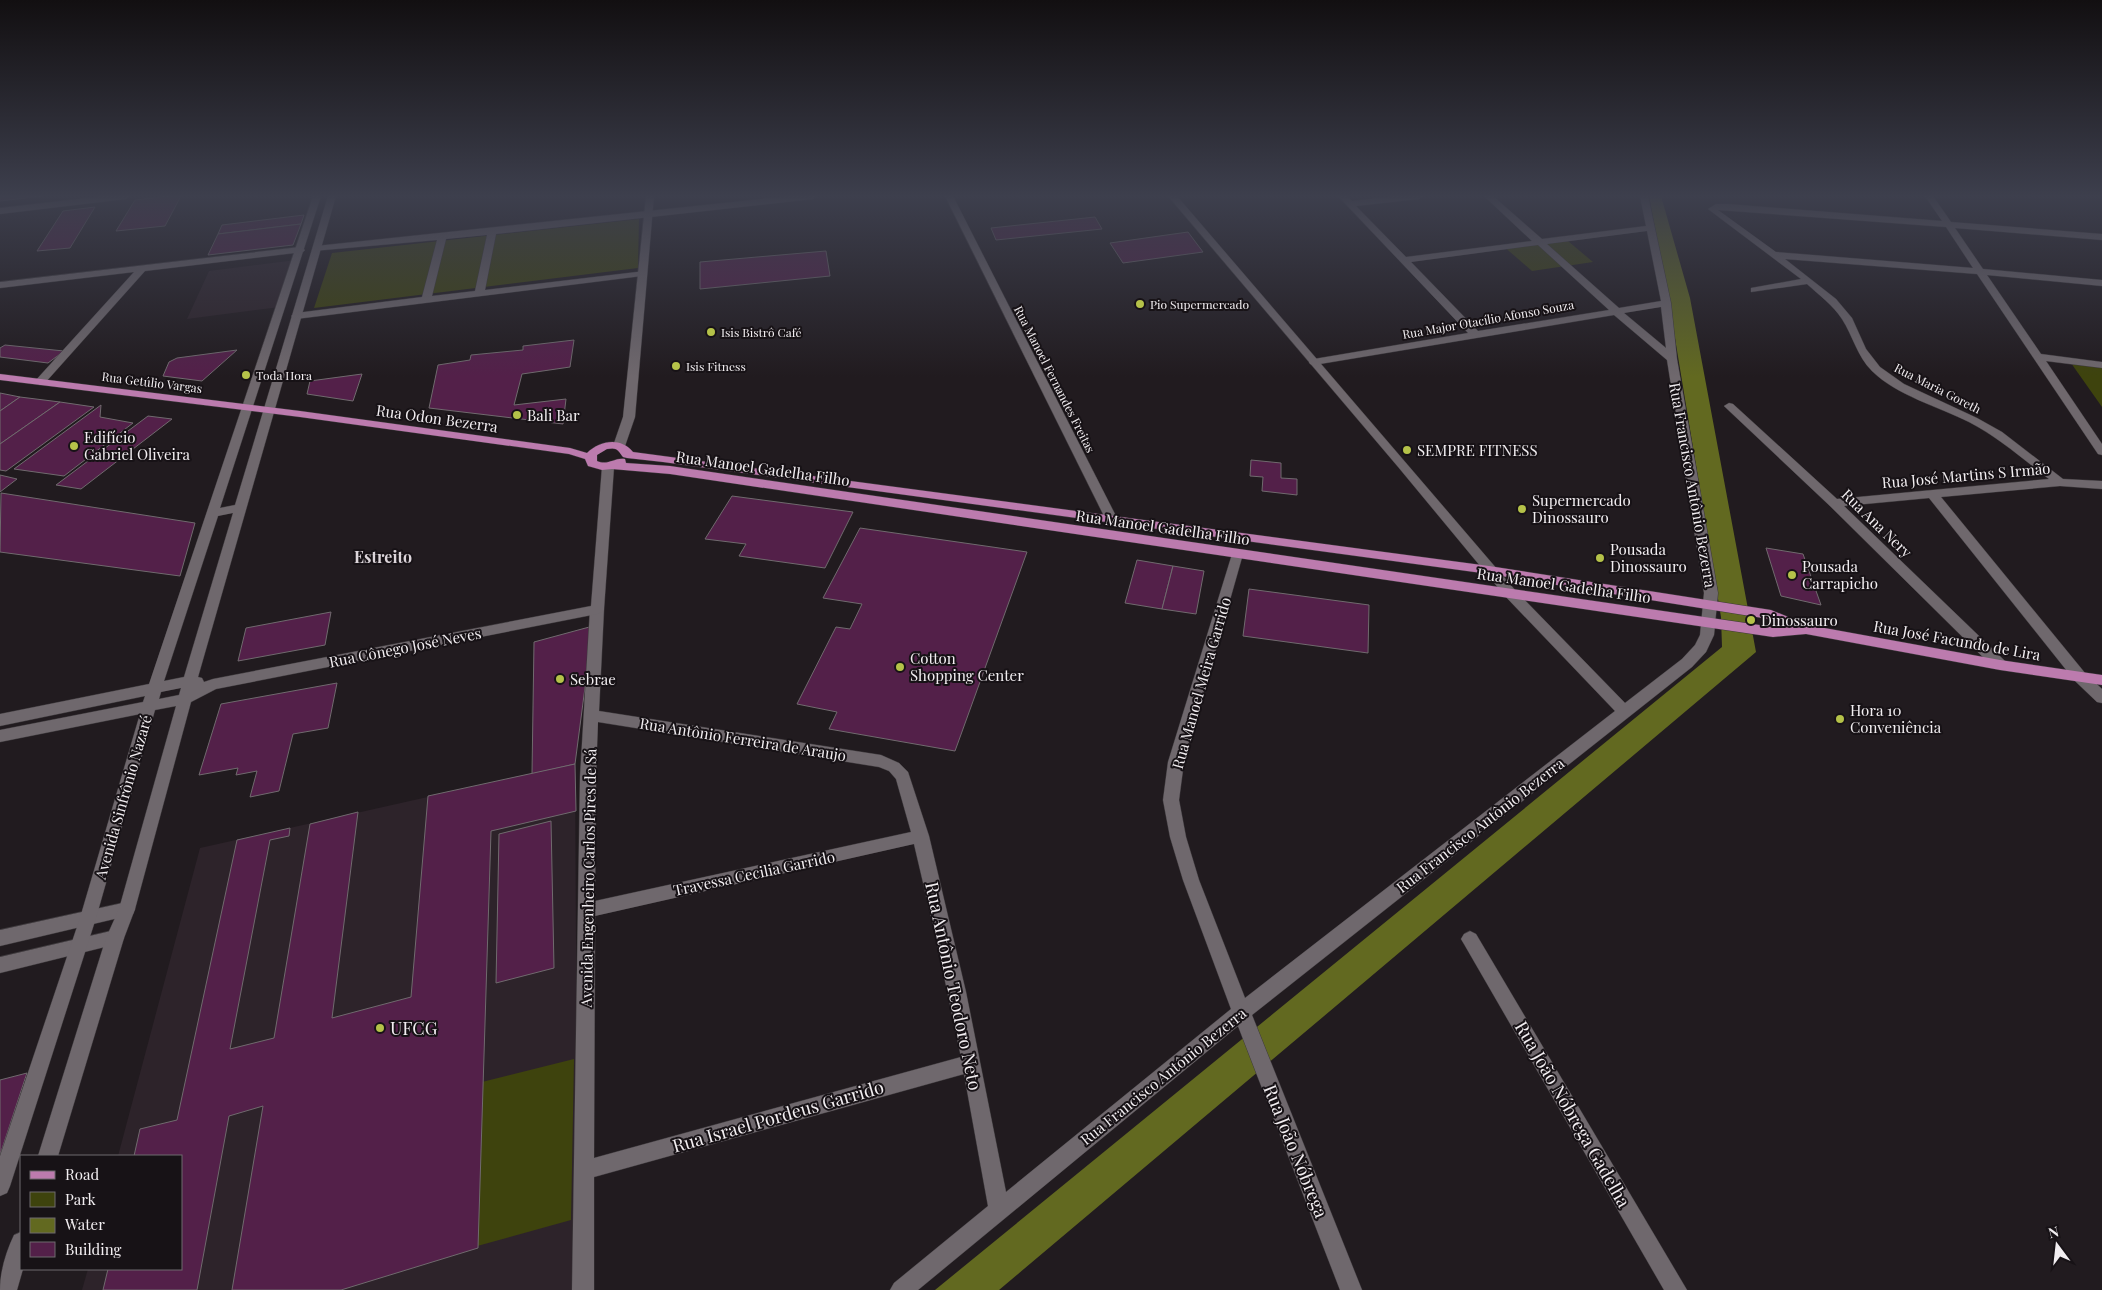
<svg xmlns="http://www.w3.org/2000/svg" width="2102" height="1290" font-family="'Playfair Display',serif">
<style>
.built{fill:#2d232a}
.green{fill:#3e430d}
.water{fill:#626920}
.building{fill:#532049;stroke:#706a6e}
.lines{fill:none;stroke-linecap:round;stroke-linejoin:round}
.minor-casing{stroke:#3d393c;stroke-width:1}
.tertiary-casing{stroke:#3d393c;stroke-width:1}
.primary-casing{stroke:#3d393c;stroke-width:1}
.minor{fill:#6f686d;fill-rule:evenodd}
.tertiary{fill:#6f686d;fill-rule:evenodd}
.primary{fill:#bc7bae;fill-rule:evenodd}
.poi-dot{fill:#b5c249;stroke:#171216;stroke-width:2}
.labels{text-anchor:middle;dominant-baseline:central;stroke-width:4;stroke-linejoin:round;paint-order:stroke}
.far-poi-label{font-size:12px;fill:#f2eef1;stroke:#171216;text-anchor:start}
.far-street-label{font-size:12px;fill:#f2eef1;stroke:#171216}
.poi-label{font-size:15px;fill:#f2eef1;stroke:#171216;text-anchor:start}
.street-label{font-size:15px;fill:#f2eef1;stroke:#171216}
.neighbourhood-label{font-size:16px;font-weight:bold;fill:#dcd5da;stroke:#171216}
.near-street-label{font-size:18px;fill:#f2eef1;stroke:#171216}
.near-poi-label{font-size:18px;fill:#f2eef1;stroke:#171216;text-anchor:start}
</style>
<rect width="100%" height="100%" fill="#211b1f"/>
<g class="built">
<path d="M296,260l-16,47 -93,12 22,-48z"/>
<path d="M575,764l3,526h-496l6,-21h93v-113h-63l82,-308z"/>
</g>
<g class="green">
<path d="M639,219l-1,49 -324,40 18,-55z"/>
<path d="M1562,236l31,26 -61,9 -30,-26z"/>
<path d="M2071,363l31,4v40z"/>
<path d="M574,1059l-3,161 -101,28 12,-166z"/>
</g>
<path class="water" d="M1649,196h12l29,102 66,354 -757,638h-64l787,-643 -1,-30 -52,-315z"/>
<g class="building">
<path d="M0,196h42l-42,5z"/>
<path d="M170,196h11l-16,30 -49,5 19,-31z"/>
<path d="M95,207l-25,41 -33,3 26,-40z"/>
<path d="M304,215l-3,9 -83,10 4,-9z"/>
<path d="M1095,217l7,12 -106,11 -5,-12z"/>
<path d="M301,224l-8,21 -85,10 10,-21z"/>
<path d="M1188,232l15,20 -80,11 -13,-20z"/>
<path d="M826,251l4,25 -130,13v-27z"/>
<path d="M574,340l-4,27 -48,7 -8,31 52,-6 -3,25 -134,-16 9,-43 32,-5 1,-5 52,-5v-4z"/>
<path d="M5,345l59,6 -16,12 -48,-6v-9z"/>
<path d="M237,350l-35,31 -39,-5 6,-14 8,-4z"/>
<path d="M362,374l-9,27 -46,-7 3,-13z"/>
<path d="M0,393l20,4 -20,14z"/>
<path d="M20,397l40,5 -60,42v-33z"/>
<path d="M60,402l34,5 -88,64 -6,-1v-26z"/>
<path d="M101,405l-1,12 33,6 -69,53 -50,-7z"/>
<path d="M148,416l24,3 -91,70 -25,-4z"/>
<path d="M1251,460l30,3v15l16,1v16l-35,-4 1,-14 -13,-1z"/>
<path d="M0,475l17,4 -17,13z"/>
<path d="M1,493l194,30 -15,53 -180,-24z"/>
<path d="M732,496l121,16 -28,56 -86,-12 7,-12 -41,-5z"/>
<path d="M860,528l167,24 -72,199 -126,-22 8,-17 -40,-8 39,-77 14,2 12,-25 -39,-6z"/>
<path d="M1766,548l37,6 18,51 -40,-9z"/>
<path d="M1137,560l36,6 -11,43 -37,-6z"/>
<path d="M1173,566l31,5 -8,43 -34,-5z"/>
<path d="M1249,589l120,16 -1,48 -125,-17z"/>
<path d="M331,612l-6,33 -87,16 8,-33z"/>
<path d="M593,626l-18,138 -43,10 2,-132z"/>
<path d="M337,683l-9,45 -35,6 -14,57 -29,6 7,-26 -21,4 2,-7 -39,7 22,-71z"/>
<path d="M575,764l1,47 -85,20 -13,417 -137,42h-109l31,-184 -34,10 -32,174h-94l5,-21h73v-113h-47l6,-27 37,-9 60,-280 53,-12 -1,8 -19,4 -40,209 44,-11 36,-214 48,-12 -26,206 79,-21 17,-201z"/>
<path d="M551,821l3,147 -58,15 3,-149z"/>
<path d="M27,1073l-27,82v-75z"/>
</g>
<g class="lines">
<g class="minor-casing">
<g id="minor">
<path d="M104,196h26l-4,3 -126,15v-6z"/>
<path d="M789,196h28l-4,3 -317,35 -11,56 160,-19 2,2 -5,3 -346,43 -5,-3 5,-3 126,-16 15,-57 -124,11v-4l3,-1zM487,235l-12,56 -43,5 14,-57z"/>
<path d="M945,196h8l165,324 -2,3h-8l-2,-3z"/>
<path d="M1338,196h9l5,5 44,-5h27l-4,3 -63,7 50,51 126,-16 -48,-45h9l49,43 104,-13 -6,-30h8l23,107 6,56 41,234 -4,42 -8,17 -14,15 -440,348 110,275h-22l-102,-264 -320,264h-28l4,-7 94,-77 -24,-132 -370,103v113h-22l8,-513 10,-168 2,-3h10l2,3 -5,102 282,44 18,8 9,9 21,64 37,156 40,200 225,-183 -48,-129 -13,-43 -7,-37 5,-38 65,-211h8l2,3 -59,208 -5,38 7,37 13,43 46,118 370,-287 -110,-115 -2,-3 2,-3h10l110,113 57,-44 13,-14 5,-10 4,-42 -37,-233 -53,-45 -300,50 -4,-1 -1,-2 5,-3 154,-26zM1647,231l14,70 -42,7 -72,-64zM1538,245l71,65 -131,21 -67,-69zM1661,307l5,41 -42,-35zM598,722l281,45 10,4 7,8 15,53 -316,69 1,-124zM914,844l22,94 25,119 -367,101 1,-242z"/>
<path d="M1925,196h8l18,26 151,12v6l-147,-12 28,41 119,11v6l-115,-11 54,79 61,8v6l-56,-7 56,83v11l-4,-1 -121,-180 -192,-15 51,40 16,19 14,31 14,18 24,17 73,34 25,14 61,47 39,2v8l-42,-3 -119,11 144,176 17,16v14l-5,-1 -22,-21 -146,-183 -85,8 161,155 2,4 -2,4h-10l-165,-163 -106,-100 5,-3 4,1 104,95 212,-20c-26,-20 -51,-42 -80,-57 -30,-15 -73,-27 -97,-51 -15,-15 -19,-35 -30,-52 -9,-14 -23,-24 -35,-35l-56,8v-4l50,-9 -93,-70 8,-5h12l214,17zM1718,210l228,17 27,41 -197,-16z"/>
<path d="M300,247l5,3 -2,2 -158,19 -101,113 -4,1 -5,-3 1,-2 98,-108 -134,16v-6z"/>
<path d="M127,902l6,2 2,5 -2,5 -6,2 -127,30v-16z"/>
<path d="M115,930l6,3 3,5 -3,5 -121,30v-16z"/>
<path d="M1470,931l6,3 211,356h-23l-200,-346 -3,-5 3,-5z"/>
</g>
</g>
<g class="tertiary-casing">
<g id="tertiary">
<path d="M313,196h8l-101,312 15,-3 93,-309h8l-138,481 4,1 2,4 9,-3 378,-73 11,-139 6,-4 6,4 -10,142 -2,3 -5,2 -381,75 -25,13 -56,207 -11,29 -66,218h-20l68,-218 13,-29 57,-203 -21,4 -59,208 -86,268 -3,7 -7,3v-40l80,-238 60,-204 -140,28v-12l143,-28 2,-6 -145,30v-12l149,-30zM233,513l-49,164 -20,4 54,-165zM181,688l-2,7 -20,4 2,-7z"/>
<path d="M646,196h8l-19,221 -10,29 -6,3 -6,-3 10,-29z"/>
<path d="M1168,196h9l338,394 2,3 -2,3h-10l-106,-128z"/>
<path d="M21,1232v37h2l-6,21h-17c0,-19 6,-38 14,-55z"/>
</g>
</g>
<g class="primary-casing">
<path id="primary" d="M0,374l300,37 270,37 17,5c13,-13 34,-16 46,-1l856,114 282,44 37,15 192,35 102,15v10l-102,-15 -194,-36 -33,3 -1103,-163 -58,-5 -10,1 -14,-4 -3,-7 -16,-5 -269,-37 -300,-37zM607,449c10,-2 11,1 16,8l4,1 36,4 826,112 280,45 16,7 -12,1 -1103,-161 -44,-3 -1,-4c-10,-2 -17,7 -28,2v-6z"/>
</g>
<use href="#minor" class="minor"/>
<use href="#tertiary" class="tertiary"/>
<use href="#primary" class="primary"/>
</g>
<linearGradient id="sky" x2="0" y2="1"><stop stop-color="#120f11"/><stop offset="0.52" stop-color="#3d3f4d"/><stop offset="1" stop-color="#3d3f4d" stop-opacity="0"/></linearGradient>
<rect width="2102" height="377" fill="url(#sky)"/>
<g class="poi-dot">
<circle cx="1140" cy="304" r="5"/>
<circle cx="711" cy="332" r="5"/>
<circle cx="676" cy="366" r="5"/>
<circle cx="246" cy="375" r="5"/>
<circle cx="517" cy="415" r="5"/>
<circle cx="74" cy="446" r="5"/>
<circle cx="1407" cy="450" r="5"/>
<circle cx="1522" cy="509" r="5"/>
<circle cx="1600" cy="558" r="5"/>
<circle cx="1792" cy="575" r="5"/>
<circle cx="1751" cy="620" r="5"/>
<circle cx="900" cy="667" r="5"/>
<circle cx="560" cy="679" r="5"/>
<circle cx="1840" cy="719" r="5"/>
<circle cx="380" cy="1028" r="5"/>
</g>
<g class="labels">
<g class="far-poi-label">
<text x="1150" y="304">Pio Supermercado</text>
<text x="721" y="332">Isis Bistrô Café</text>
<text x="686" y="366">Isis Fitness</text>
<text x="256" y="375">Toda Hora</text>
</g>
<g class="far-street-label">
<text transform="translate(1488 319) rotate(-10)">Rua Major Otacílio Afonso Souza</text>
<text transform="translate(1055 379) rotate(63)">Rua Manoel Fernandes Freitas</text>
<text transform="translate(152 382) rotate(7)">Rua Getúlio Vargas</text>
<text transform="translate(1938 388) rotate(27)">Rua Maria Goreth</text>
</g>
<g class="poi-label">
<text x="527" y="415">Bali Bar</text>
<text x="84" y="437">Edifício<tspan x="84" dy="17">Gabriel Oliveira</tspan></text>
<text x="1417" y="450">SEMPRE FITNESS</text>
<text x="1532" y="500">Supermercado<tspan x="1532" dy="17">Dinossauro</tspan></text>
<text x="1610" y="549">Pousada<tspan x="1610" dy="17">Dinossauro</tspan></text>
<text x="1802" y="566">Pousada<tspan x="1802" dy="17">Carrapicho</tspan></text>
<text x="1761" y="620">Dinossauro</text>
<text x="910" y="658">Cotton<tspan x="910" dy="17">Shopping Center</tspan></text>
<text x="570" y="679">Sebrae</text>
<text x="1850" y="710">Hora 10<tspan x="1850" dy="17">Conveniência</tspan></text>
</g>
<g class="street-label">
<text transform="translate(437 418) rotate(8)">Rua Odon Bezerra</text>
<text transform="translate(763 468) rotate(8)">Rua Manoel Gadelha Filho</text>
<text transform="translate(1966 475) rotate(-5)">Rua José Martins S Irmão</text>
<text transform="translate(1693 485) rotate(80)">Rua Francisco Antônio Bezerra</text>
<text transform="translate(1877 523) rotate(44)">Rua Ana Nery</text>
<text transform="translate(1163 527) rotate(8)">Rua Manoel Gadelha Filho</text>
<text transform="translate(1564 585) rotate(8)">Rua Manoel Gadelha Filho</text>
<text transform="translate(1957 640) rotate(10)">Rua José Facundo de Lira</text>
<text transform="translate(405 647) rotate(-11)">Rua Cônego José Neves</text>
<text transform="translate(1201 683) rotate(-74)">Rua Manoel Meira Garrido</text>
<text transform="translate(743 739) rotate(9)">Rua Antônio Ferreira de Araujo</text>
<text transform="translate(123 797) rotate(-74)">Avenida Sinfrônio Nazaré</text>
<text transform="translate(1480 825) rotate(-38)">Rua Francisco Antônio Bezerra</text>
<text transform="translate(754 873) rotate(-12)">Travessa Cecilia Garrido</text>
<text transform="translate(588 878) rotate(-89)">Avenida Engenheiro Carlos Pires de Sá</text>
<text transform="translate(1163 1076) rotate(-39)">Rua Francisco Antônio Bezerra</text>
</g>
<g class="neighbourhood-label">
<text x="383" y="556">Estreito</text>
</g>
<g class="near-street-label">
<text transform="translate(954 986) rotate(78)">Rua Antônio Teodoro Neto</text>
<text transform="translate(1573 1114) rotate(60)">Rua João Nóbrega Gadelha</text>
<text transform="translate(778 1116) rotate(-16)">Rua Israel Pordeus Garrido</text>
<text transform="translate(1296 1151) rotate(68)">Rua João Nóbrega</text>
</g>
<g class="near-poi-label">
<text x="390" y="1028">UFCG</text>
</g>
</g>
<rect x="20" y="1155" width="162" height="115" fill="#171216" stroke="#6f6a6e"/>
<rect x="30" y="1171" width="25" height="8" fill="#bc7bae" stroke="#6f6a6e"/>
<text x="65" y="1180" font-size="15" fill="#f2eef1">Road</text>
<rect x="30" y="1192" width="25" height="15" fill="#3e430d" stroke="#6f6a6e"/>
<text x="65" y="1205" font-size="15" fill="#f2eef1">Park</text>
<rect x="30" y="1218" width="25" height="15" fill="#626920" stroke="#6f6a6e"/>
<text x="65" y="1230" font-size="15" fill="#f2eef1">Water</text>
<rect x="30" y="1242" width="25" height="15" fill="#532049" stroke="#6f6a6e"/>
<text x="65" y="1255" font-size="15" fill="#f2eef1">Building</text>
<g transform="translate(2057 1245) rotate(345)" stroke="#171216" stroke-width="4" paint-order="stroke">
<path d="M0-4L9 19L0 12L-9 19Z" fill="#f2eef1"/>
<text y="-8" font-size="14" font-weight="bold" text-anchor="middle" fill="#f2eef1">N</text>
</g>
</svg>
